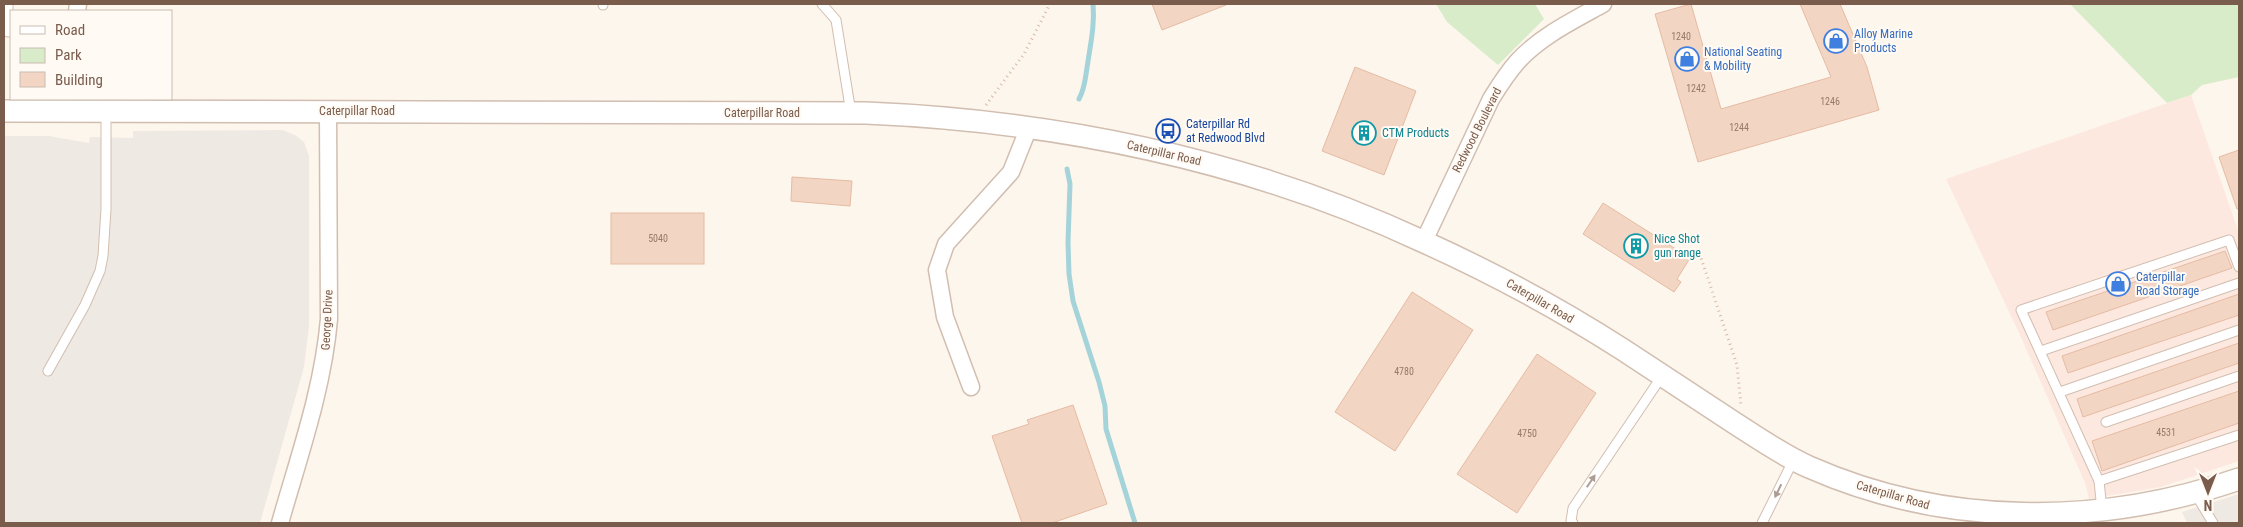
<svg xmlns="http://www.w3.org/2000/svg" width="2243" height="527" font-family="'Roboto Condensed',sans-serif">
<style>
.commercial{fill:#fde8e0}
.industrial{fill:#efe9e4}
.green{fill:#d8ecc9}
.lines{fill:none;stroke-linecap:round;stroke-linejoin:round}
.stream{stroke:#a5d3da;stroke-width:5}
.building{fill:#f3d5c3;stroke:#e6bba3}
.service-casing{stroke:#d1beb0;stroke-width:11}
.minor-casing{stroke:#d1beb0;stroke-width:19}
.tertiary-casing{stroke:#d1beb0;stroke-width:24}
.path{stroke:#d9b8a5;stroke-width:3;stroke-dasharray:1 4;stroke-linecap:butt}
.service{stroke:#fff;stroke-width:9}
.minor{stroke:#fff;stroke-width:16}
.tertiary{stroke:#fff;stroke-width:21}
.oneway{fill:#af9d94}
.labels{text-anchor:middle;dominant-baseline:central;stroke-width:4;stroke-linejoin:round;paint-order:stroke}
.number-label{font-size:10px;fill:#987a6a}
.shop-label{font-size:12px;fill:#366cbe;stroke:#fffaf3;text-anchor:start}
.street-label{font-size:12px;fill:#7a5c4d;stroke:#fffaf3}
.transit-label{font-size:12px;fill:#164399;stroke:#fffaf3;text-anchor:start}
.culture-label{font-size:12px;fill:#0d838f;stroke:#fffaf3;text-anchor:start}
</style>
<rect width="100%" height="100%" fill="#fdf6ec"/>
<path class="commercial" d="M2191,95l48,138v228l-78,26 -72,12 -4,-16 -65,-148 -74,-156z"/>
<g class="industrial">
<path d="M283,130l12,5 9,7 5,14v170l-5,41 -44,156h-256v-387h45l40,7 1,-6 43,1v-7z"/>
<path d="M2239,494v29h-52l-5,-11z"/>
</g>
<g class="green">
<path d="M1436,4h99l9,15 -46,46 -51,-43z"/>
<path d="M2070,4h169v73l-37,8 -11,10 -24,8z"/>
</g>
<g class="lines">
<g class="stream">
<path d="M1079,99c6,-11 6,-20 8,-31 3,-22 8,-42 6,-64"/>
<path d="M1067,169l3,15 -2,58 1,32 4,27 26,81 6,24 1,23 29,94"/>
</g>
</g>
<g class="building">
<path d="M1152,4h74v1l-64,25z"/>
<path d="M1691,4l30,105 110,-32 -31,-73h40l27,63 12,43 -181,52 -43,-148z"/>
<path d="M1355,67l61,24 -32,84 -62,-24z"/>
<path d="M2239,150v59h-2l-18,-52z"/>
<path d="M792,177l60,4 -2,25 -59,-5z"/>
<path d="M1603,203l87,55 -13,21 4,3 -7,10 -91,-58z"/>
<rect x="611" y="213" width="93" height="51"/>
<path d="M2225,251l7,17 -179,62 -7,-18z"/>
<path d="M1412,292l61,38 -78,121 -60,-39z"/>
<path d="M2239,294v21l-171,58 -6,-17z"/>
<path d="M2239,343v20l-156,54 -6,-18z"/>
<path d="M1537,354l59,39 -79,120 -60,-39z"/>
<path d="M2239,391v32l-137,48 -10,-30z"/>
<path d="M1073,405l34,99 -55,19h-30l-30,-87 37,-12 -2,-4z"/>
</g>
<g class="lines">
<g class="service-casing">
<g id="service">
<path d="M8,4v28"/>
<path d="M822,4l14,16 15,93"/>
<path d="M603,5v-1"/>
<path d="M2041,351l198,-68"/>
<path d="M48,371l37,-66 15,-34 3,-15 3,-47v-97"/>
<path d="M2060,392l179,-62"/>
<path d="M2106,422l133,-46"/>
<path d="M2099,481l-78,-171 208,-70 10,27"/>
<path d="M2195,493l18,30"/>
<path d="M2102,510l-3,-29 140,-46"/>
<path d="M1573,523l-2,-2 2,-13 89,-132"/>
<path d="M1762,523l32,-64"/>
</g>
</g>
<g class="minor-casing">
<g id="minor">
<path d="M77,11l1,-7"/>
<path d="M1424,241l67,-142c8,-13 17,-27 27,-38 23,-25 56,-41 85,-57"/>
<path d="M971,387l-26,-70 -8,-47 9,-26 65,-72 18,-45"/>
<path d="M280,523c19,-67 43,-134 49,-204l-1,-208"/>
</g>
</g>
<g class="tertiary-casing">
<path id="tertiary" d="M4,111l862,2c191,8 382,47 556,128 69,31 136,67 200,108 37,24 74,49 111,73 25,16 49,33 76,45 136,60 291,60 430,12"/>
</g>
<g class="path">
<path d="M986,105l38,-51 26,-50"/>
<path d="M1698,249l39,116 4,41"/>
</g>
<use href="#service" class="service"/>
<use href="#minor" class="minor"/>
<use href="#tertiary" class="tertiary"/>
</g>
<defs><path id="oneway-solid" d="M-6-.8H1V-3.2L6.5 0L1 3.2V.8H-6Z" transform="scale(1.25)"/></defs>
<g class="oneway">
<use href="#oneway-solid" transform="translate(1591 481) rotate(-56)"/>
<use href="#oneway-solid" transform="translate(1778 491) rotate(116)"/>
</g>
<defs>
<g id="shop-ring" transform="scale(1.25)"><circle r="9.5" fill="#fffaf3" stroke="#3f7fe0" stroke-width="1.5"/><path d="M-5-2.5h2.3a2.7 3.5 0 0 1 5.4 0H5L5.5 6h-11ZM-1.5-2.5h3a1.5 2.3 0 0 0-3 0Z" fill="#3f7fe0"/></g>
<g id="bus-ring" transform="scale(1.25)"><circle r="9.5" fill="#fffaf3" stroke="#1a4fb4" stroke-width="1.5"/><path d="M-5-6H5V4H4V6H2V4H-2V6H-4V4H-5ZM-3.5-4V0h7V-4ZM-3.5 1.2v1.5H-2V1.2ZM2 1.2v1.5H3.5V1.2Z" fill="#1a4fb4"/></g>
<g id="building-ring" transform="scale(1.25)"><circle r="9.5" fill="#fffaf3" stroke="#0f9aa8" stroke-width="1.5"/><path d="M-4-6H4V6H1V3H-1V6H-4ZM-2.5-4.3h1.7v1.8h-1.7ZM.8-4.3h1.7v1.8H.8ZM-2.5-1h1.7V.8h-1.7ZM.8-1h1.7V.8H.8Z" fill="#0f9aa8"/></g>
</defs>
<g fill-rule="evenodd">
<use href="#shop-ring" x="1836" y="41"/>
<use href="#shop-ring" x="1687" y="59"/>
<use href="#bus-ring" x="1168" y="131"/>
<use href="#building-ring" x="1364" y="133"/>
<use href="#building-ring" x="1636" y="246"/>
<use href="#shop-ring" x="2118" y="284"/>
</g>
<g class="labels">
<g class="number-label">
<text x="1681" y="36">1240</text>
<text x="1696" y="88">1242</text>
<text x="1830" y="101">1246</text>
<text x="1739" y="127">1244</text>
<text x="658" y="238">5040</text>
<text x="1404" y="371">4780</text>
<text x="2166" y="432">4531</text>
<text x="1527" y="433">4750</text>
</g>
<g class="shop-label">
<text x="1854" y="34">Alloy Marine<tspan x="1854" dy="14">Products</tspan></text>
<text x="1704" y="52">National Seating<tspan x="1704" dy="14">&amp; Mobility</tspan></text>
<text x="2136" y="277">Caterpillar<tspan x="2136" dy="14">Road Storage</tspan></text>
</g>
<g class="street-label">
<text x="357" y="111">Caterpillar Road</text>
<text x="762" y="113">Caterpillar Road</text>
<text transform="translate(1477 130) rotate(-63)">Redwood Boulevard</text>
<text transform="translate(1164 153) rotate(13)">Caterpillar Road</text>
<text transform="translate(1540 301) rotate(30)">Caterpillar Road</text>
<text transform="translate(327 320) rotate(-87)">George Drive</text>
<text transform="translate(1893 495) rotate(16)">Caterpillar Road</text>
</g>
<g class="transit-label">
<text x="1186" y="124">Caterpillar Rd<tspan x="1186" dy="14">at Redwood Blvd</tspan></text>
</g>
<g class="culture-label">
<text x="1382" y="133">CTM Products</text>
<text x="1654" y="239">Nice Shot<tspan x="1654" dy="14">gun range</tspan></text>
</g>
</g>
<rect width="2243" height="527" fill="none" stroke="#7a5c4d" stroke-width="10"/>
<rect x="10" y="10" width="162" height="90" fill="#fffaf3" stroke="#cabbb1"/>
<rect x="20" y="26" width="25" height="8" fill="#ffffff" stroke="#cabbb1"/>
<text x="55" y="35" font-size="15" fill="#7a5c4d">Road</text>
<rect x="20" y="48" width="25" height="15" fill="#d8ecc9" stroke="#cabbb1"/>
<text x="55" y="60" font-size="15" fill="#7a5c4d">Park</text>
<rect x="20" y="72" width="25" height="15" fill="#f3d5c3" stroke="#cabbb1"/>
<text x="55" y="85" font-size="15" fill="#7a5c4d">Building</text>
<g transform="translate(2208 492) rotate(180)" stroke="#fffaf3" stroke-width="4" paint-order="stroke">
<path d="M0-4L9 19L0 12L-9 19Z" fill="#7a5c4d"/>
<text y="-8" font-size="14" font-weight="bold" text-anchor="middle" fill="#7a5c4d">N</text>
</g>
</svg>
